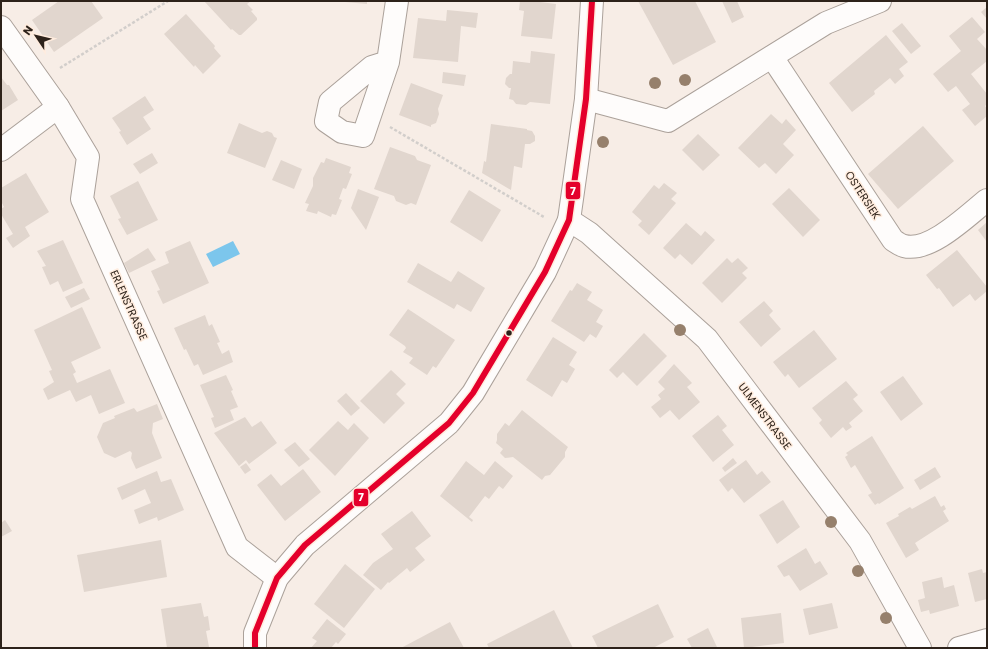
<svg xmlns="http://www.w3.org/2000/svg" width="988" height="649" font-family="Poppins,sans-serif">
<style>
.water{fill:#7cc6ec}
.building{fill:#e1d6ce}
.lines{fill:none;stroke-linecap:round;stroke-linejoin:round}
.minor-casing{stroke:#aba19a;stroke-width:24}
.path{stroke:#d2cecb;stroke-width:2.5;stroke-dasharray:3 2;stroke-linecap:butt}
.minor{stroke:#fefcfb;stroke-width:22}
.bus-1-casing{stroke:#ffecde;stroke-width:9}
.bus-1{stroke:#e4002b;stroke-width:6}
.tree{fill:#96806c}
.bus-dot{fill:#2d221a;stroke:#ffecde;stroke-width:1.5}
.labels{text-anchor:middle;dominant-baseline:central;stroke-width:3;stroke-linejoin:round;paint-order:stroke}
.street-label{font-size:11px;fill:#2d221a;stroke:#ffecde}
.line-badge{stroke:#ffecde;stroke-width:1.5}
.badge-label{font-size:11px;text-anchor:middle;font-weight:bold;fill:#fff}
</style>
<rect width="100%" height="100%" fill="#f7ede6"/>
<path class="water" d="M233,241l7,13 -27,13 -7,-13z"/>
<g class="building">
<path d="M59,1h32l12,17 -49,34 -22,-32z"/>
<path d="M204,1h47l-4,3 6,6 -2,1 6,7v2l-16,15h-2l-7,-6 -1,1z"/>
<path d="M345,1h22v3l-22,-2z"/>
<path d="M520,1h12l24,3 -4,35 -31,-3 3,-25 -5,-1z"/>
<path d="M638,1h57l21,41 -43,23z"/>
<path d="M722,1h15l7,16 -12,6z"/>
<path d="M987,7v12l-6,-7z"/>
<path d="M447,10l31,3 -2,15 -15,-2 -3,36 -45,-4 5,-40 28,3z"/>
<path d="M186,14l29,32 -1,2 7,8 -18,18 -8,-9 -1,2 -30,-33z"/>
<path d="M972,17l13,15 -8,7 10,11v11l-16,13 16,20v10l-2,2 2,3v7l-12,10 -13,-16 8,-6 -14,-18 -8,6 -15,-18 28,-23 -12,-15z"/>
<path d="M902,23l19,23 -10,8 -19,-23z"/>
<path d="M886,35l22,27 -9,7 5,7 -9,8 -5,-6 -16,13 1,3 -23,18 -23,-29z"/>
<path d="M531,51l24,3 -5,50 -20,-2 -4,3 -10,-1 -3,-4 -4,-1 2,-11h-2l-4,-4 1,-6 4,-4h2l1,-13 17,2z"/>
<path d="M443,72l23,3 -2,11 -22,-3z"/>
<path d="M1,77l6,8h2l9,15 -17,11z"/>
<path d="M411,83l32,12 -5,14 1,5 -3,9 -5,2v2l-32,-12z"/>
<path d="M145,96l9,14 -11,7 8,12 -24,16 -8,-13 2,-1 -9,-13z"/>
<path d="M771,114l11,10 4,-5 10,11 -13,14 11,11 -18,19 -11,-11 -6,5 -21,-20z"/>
<path d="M239,123l23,10 5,-2 5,2 2,4 3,1 -12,30 -38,-15z"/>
<path d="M491,124l36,5v1l5,1 3,5v5l-5,3h-5l-3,24 -8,-2 -3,24 -29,-17 2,-12 2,1z"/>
<path d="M923,126l31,35 -56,48 -30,-35z"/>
<path d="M698,134l22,21 -17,16 -21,-21z"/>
<path d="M390,147l25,9 2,4 14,5 -15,40 -5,-2 -5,2 -10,-4 -2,-5 -20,-7z"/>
<path d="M152,153l6,10 -18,11 -7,-10z"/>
<path d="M326,158l25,9 -2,6 3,1 -6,15 -3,-1 -4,11 3,1 -6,15 -4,-1 -1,3 -13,-6 -1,3 -11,-3 3,-7 -4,-1 8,-17v-8l8,-16 3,1z"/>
<path d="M281,160l21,9 -8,20 -22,-9z"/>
<path d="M26,173l23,39 -24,15 5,9 -17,12 -7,-10 7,-4 -12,-20v-5l3,-2 -3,-6v-13z"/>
<path d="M138,181l20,39 -31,15 -9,-16 3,-1 -11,-22z"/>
<path d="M664,183l13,10 -6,6 5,4 -27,32 -11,-10 4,-4 -10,-9 22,-27 5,4z"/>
<path d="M789,188l31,32 -17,17 -31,-33z"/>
<path d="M358,189l21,8 -13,33 -15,-22z"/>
<path d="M469,190l32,20 -19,32 -32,-20z"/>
<path d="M987,222v20l-9,-12z"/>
<path d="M686,223l15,13 4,-5 10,9 -23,25 -12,-11 -5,5 -12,-11z"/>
<path d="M63,240l20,43 -20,9 -5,-11 -8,4 -8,-18 4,-1 -9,-15z"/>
<path d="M190,241l19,42 -46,21 -6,-13 3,-1 -9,-19 18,-8 -4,-11z"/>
<path d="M148,248l8,12 -27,13 -5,-10z"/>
<path d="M957,250l30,37v4l-12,10 -5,-7 -17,13 -14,-19 -2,1 -11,-14z"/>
<path d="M727,258l5,5 6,-5 10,10 -6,5 5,5 -25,25 -20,-20z"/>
<path d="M418,263l33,19 7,-11 27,17 -14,24 -14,-8 -3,5 -47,-27z"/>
<path d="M577,283l15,9 -5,8 16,10 -7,12 7,4 -7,12 -6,-4 -6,8 -33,-21 19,-31 2,1z"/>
<path d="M84,288l6,11 -19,9 -6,-11z"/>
<path d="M764,301l9,10 -4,4 12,14 -20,18 -22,-25z"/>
<path d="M82,307l19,41 -30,14 5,10 -3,2 4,9 33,-14 15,34 -26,11 -8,-19 -15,7 -6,-12 -22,10 -5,-11 11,-7 -5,-11 3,-1 -18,-40z"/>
<path d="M408,309l47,31 -19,28 -3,-2 -6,9 -18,-12 4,-5 -10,-6 3,-4 -1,-2 -16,-11z"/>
<path d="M205,315l4,11 3,-2 8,18 -3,1 5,11 7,-4 4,12 -30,13 -5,-11 -4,2 -8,-17 -2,1 -10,-22z"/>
<path d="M814,330l23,29 -38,29 -11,-14 -3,3 -12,-15z"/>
<path d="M644,333l23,23 -30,30 -14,-14 -6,6 -8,-8z"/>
<path d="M553,337l24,15 -8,13 6,4 -8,14 -5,-3 -10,17 -26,-17z"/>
<path d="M674,364l18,19 -5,4 13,15 -21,18 -9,-10 -10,8 -9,-11 10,-8 -3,-4 7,-6 -7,-7z"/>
<path d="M391,370l15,14 -10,10 9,9 -21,21 -24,-23z"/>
<path d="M226,375l7,15 -2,1 7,16 -8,3 4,10 -19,8 -4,-10 3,-1 -14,-32z"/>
<path d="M903,376l20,28 -22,17 -21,-29z"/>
<path d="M846,381l12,14 -5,4 10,12 -14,12 3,4 -6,4 -3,-4 -12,11 -12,-15 3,-3 -10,-12z"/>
<path d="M346,393l14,15 -9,8 -14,-15z"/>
<path d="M157,404l6,15 -10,4 -1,10 10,25 -26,11 -5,-11 1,-5 -2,-2 -15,7 -11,-5 -7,-16 6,-14 12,-5 -1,-2 20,-8 3,4z"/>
<path d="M522,410l46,37 -3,5v5l-15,18 -5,1 -3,4 -29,-23 -8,1 -5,-5 3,-4 -7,-6 1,-3v-6l8,-11 4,3z"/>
<path d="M718,415l9,11 -5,4 12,15 -21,17 -21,-26z"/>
<path d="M245,417l7,10 9,-6 16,22 -28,21 -3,-4 -7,6 -25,-33z"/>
<path d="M338,421l10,9 6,-7 15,15 -34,38 -26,-26z"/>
<path d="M872,436l32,52 -25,16 -1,-1 -3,2 -7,-10 4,-2 -17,-28 -4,3 -6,-11 3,-2 -2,-2z"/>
<path d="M295,442l15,17 -11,8 -15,-17z"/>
<path d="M733,458l4,5 -12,9 -3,-4z"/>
<path d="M746,460l11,15 5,-4 9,11 -27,21 -12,-15 -4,4 -9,-12z"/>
<path d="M466,461l18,14 11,-14 18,15 -10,13 -4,-3 -10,13 -4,-3 -16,21 4,3 -1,2 -32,-26z"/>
<path d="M246,463l5,7 -6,4 -5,-7z"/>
<path d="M935,467l6,10 -21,13 -6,-10z"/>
<path d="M303,469l18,23 -36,29 -28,-36 14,-11 10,12z"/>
<path d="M157,471l4,11 10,-3 13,31 -26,11 -1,-4 -18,7 -5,-14 17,-7 -6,-14 -23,11 -5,-12z"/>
<path d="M935,496l6,11 3,-2 2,4 -3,2 6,10 -34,22 4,7 -13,8 -20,-35 13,-7 -1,-2 12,-7 2,2z"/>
<path d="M783,500l17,27 -23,17 -18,-29z"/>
<path d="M412,511l19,25 -16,12 10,12 -15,12 -3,-4 -18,15 -1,-1 -7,8 -18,-15 10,-12 20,-14 -12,-15z"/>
<path d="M5,520l7,11 -11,6v-14z"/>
<path d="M161,540l6,37 -83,15 -7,-37z"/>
<path d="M806,548l9,16 5,-3 8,13 -28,17 -11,-16 -5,2 -7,-11z"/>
<path d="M345,564l30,25 -31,39 -30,-24z"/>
<path d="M982,569l1,4 4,-1v27l-12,3 -7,-29z"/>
<path d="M942,577l2,11 10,-3 5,21 -29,8 -1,-4 -8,2 -3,-12 7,-2 -3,-16z"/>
<path d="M201,603l3,14 4,-1 2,14 -4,1 3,16 -42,1 -6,-39z"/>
<path d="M832,603l6,25 -29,7 -6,-26z"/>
<path d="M658,604l16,33 -21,11h-55l-6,-12z"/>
<path d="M554,610l19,38h-84l-2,-4z"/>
<path d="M781,613l3,30 -40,5 -3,-30z"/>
<path d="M327,619l19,15 -8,10 -2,-2 -5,6h-20l6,-7 -5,-3z"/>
<path d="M450,622l14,26h-63z"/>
<path d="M708,628l9,19 -25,1 -5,-9z"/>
</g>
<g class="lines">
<g class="minor-casing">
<g id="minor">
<path d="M1,27l57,80 30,50 -6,42 155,348 40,31"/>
<path d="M772,57l121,183c3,2 7,5 11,6 26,7 64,-31 83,-46"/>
<path d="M388,62l-16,5 -42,35 -4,19 16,11 21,4 25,-74 9,-61"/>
<path d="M586,99l82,22 158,-98 54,-22"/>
<path d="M1,150l57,-43"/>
<path d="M569,220l20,13 118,106 153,202 60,107"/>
<path d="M255,648v-15l22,-55 28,-33 144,-122 24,-30 72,-121 24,-52 17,-121 6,-98"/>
<path d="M959,648l28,-8"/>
</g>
</g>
<g class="path">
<path d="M60,68l108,-67"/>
<path d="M390,127l154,90"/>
</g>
<use href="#minor" class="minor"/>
<g class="bus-1-casing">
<path id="bus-1" d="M255,648v-15l22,-55 28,-33 144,-122 24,-30 72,-121 24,-52 17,-121 6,-98"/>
</g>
<use href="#bus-1" class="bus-1"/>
</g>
<g class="tree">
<circle cx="685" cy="80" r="6"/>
<circle cx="655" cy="83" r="6"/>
<circle cx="603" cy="142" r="6"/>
<circle cx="680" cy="330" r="6"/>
<circle cx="831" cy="522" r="6"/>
<circle cx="858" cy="571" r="6"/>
<circle cx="886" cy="618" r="6"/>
</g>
<circle class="bus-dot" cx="509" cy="333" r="3.5"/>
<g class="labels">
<g class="street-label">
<text transform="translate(863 195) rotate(57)">OSTERSIEK</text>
<text transform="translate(129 305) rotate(66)">ERLENSTRASSE</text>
<text transform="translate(765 416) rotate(53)">ULMENSTRASSE</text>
</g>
</g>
<g class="line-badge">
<rect x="565" y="181" width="16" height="19" rx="4" fill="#e4002b"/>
<rect x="353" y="488" width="16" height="19" rx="4" fill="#e4002b"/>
</g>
<g class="badge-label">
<text x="573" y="195">7</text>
<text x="361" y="501">7</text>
</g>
<rect width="988" height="649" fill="none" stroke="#2d221a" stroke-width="4"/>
<g transform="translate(36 36) rotate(305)" stroke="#ffecde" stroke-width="3" paint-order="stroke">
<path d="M0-3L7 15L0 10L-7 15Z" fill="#2d221a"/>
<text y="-6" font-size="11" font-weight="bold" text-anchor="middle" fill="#2d221a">N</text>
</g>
</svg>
